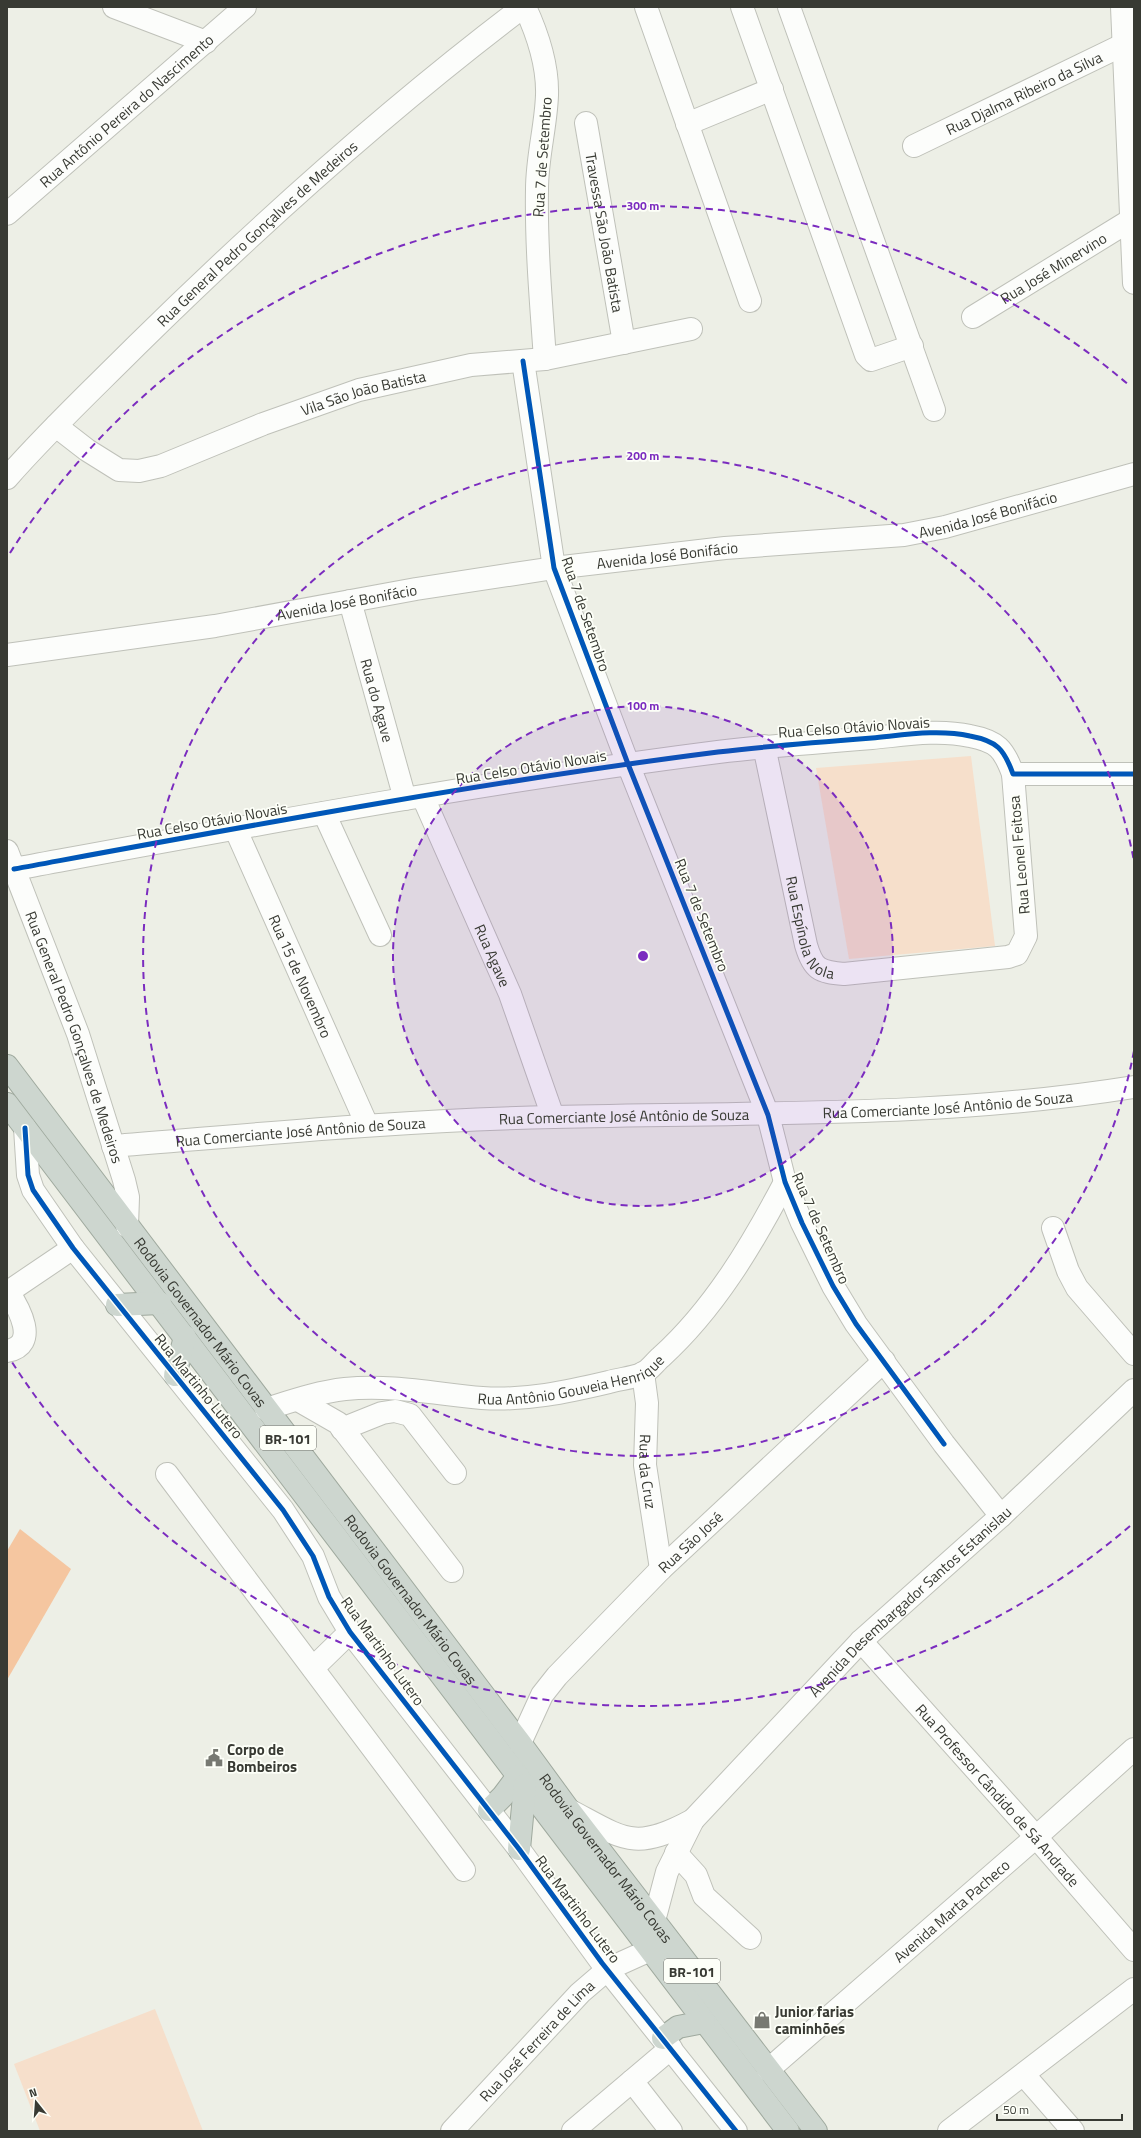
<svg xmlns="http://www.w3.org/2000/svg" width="1141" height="2138" font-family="'Titillium Web',sans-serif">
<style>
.green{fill:#f6dfcb}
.forest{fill:#f5c6a0}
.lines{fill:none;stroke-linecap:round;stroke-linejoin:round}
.minor-casing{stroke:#bfc1b9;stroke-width:24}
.highway-casing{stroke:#9fa99e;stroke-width:24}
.minor{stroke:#fcfdfb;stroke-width:22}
.highway{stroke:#cdd6cf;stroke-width:22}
.cycleway-casing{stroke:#fdfff8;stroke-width:8}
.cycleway{stroke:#0057b8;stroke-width:5}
.ring{fill:none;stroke:#7b2cbf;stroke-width:2;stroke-dasharray:7 5}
.labels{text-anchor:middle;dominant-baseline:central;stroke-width:3.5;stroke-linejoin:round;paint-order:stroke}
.shield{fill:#fdfff8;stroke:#73756e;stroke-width:1}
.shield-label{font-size:14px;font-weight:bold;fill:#383a33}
.street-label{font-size:15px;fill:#383a33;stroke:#fdfff8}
.poi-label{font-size:15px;font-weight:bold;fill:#383a33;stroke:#fdfff8;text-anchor:start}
.centre{fill:#7b2cbf;stroke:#fdfff8;stroke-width:2}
.ring-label{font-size:12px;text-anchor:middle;font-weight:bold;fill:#7b2cbf;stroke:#fdfff8;stroke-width:3.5;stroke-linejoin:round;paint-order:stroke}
</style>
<rect width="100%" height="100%" fill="#edefe6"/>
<g class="green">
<path d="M971,756l24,190 -146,13 -33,-191z"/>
<path d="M155,2009l48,122h-163l-26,-67z"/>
</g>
<path class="forest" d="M20,1529l51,40 -64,111v-129z"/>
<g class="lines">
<g class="minor-casing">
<g id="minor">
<path d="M114,7l92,35"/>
<path d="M525,7c13,28 23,57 22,88 -1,31 -10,62 -10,94 -1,57 4,113 8,170"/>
<path d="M646,7l104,294"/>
<path d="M742,7l124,348 5,5 41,-14"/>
<path d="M789,7l145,403"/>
<path d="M1122,7l12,276"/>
<path id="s1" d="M586,123l38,220"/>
<path d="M687,124l85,-35"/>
<path id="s2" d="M914,146l219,-106"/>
<path id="s3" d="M7,214l238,-207"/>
<path id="s4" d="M973,317l161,-99"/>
<path d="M523,361l31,207 74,196 140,351 17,67 17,41 31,63 23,38 88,120 57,72"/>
<path id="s5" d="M56,426l31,24 32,20 20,1 22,-5 102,-42 96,-34 112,-25 74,-6 146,-30"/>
<path id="s6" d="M7,478c41,-47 86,-89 130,-133 122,-120 250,-235 386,-338"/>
<path id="s7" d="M350,601l55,198"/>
<path id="s8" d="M7,655l208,-29 201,-37 138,-21 171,-20 179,-13 41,-8 189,-53"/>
<path id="s9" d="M764,746l42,199c7,24 13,27 38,29l164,-17 9,-3 9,-18 -13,-162"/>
<path id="s10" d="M423,797l87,197 43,123"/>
<path d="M324,813l56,122"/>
<path id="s11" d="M235,828l132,297"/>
<path id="s12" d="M7,851l71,183 46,146 4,17 -1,29"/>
<path d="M14,869c234,-43 468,-87 704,-117 51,-6 102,-10 154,-14 32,-3 66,-9 98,-2 27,5 34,13 43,38h121"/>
<path d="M25,1128l3,47 5,15 40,58 210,262 30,46 16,41 21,35 169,217 83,114 134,168"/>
<path id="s13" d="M113,1146c147,-12 294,-26 441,-29 195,-5 387,1 580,-30"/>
<path d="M1053,1228l15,43 9,17 57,66"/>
<path d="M7,1290c12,18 33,55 0,61"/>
<path d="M8,1292l65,-44"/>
<path id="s14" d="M643,1373l4,30 -2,62 16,104"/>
<path d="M298,1400l40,23 114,148"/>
<path id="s15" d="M266,1409c26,-8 52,-17 79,-20 46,-5 91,5 137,9 43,3 85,-6 127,-16 10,-3 23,-4 33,-8 7,-3 13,-12 19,-17 53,-48 91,-112 124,-175"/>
<path d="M342,1429l40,-16 13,-2 15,4 45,58"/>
<path d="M167,1474l297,396"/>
<path id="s16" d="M861,1641l175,196 98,113"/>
<path d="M313,1668l37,-36"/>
<path id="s17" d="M520,1743l22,-48 15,-19 104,-107 223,-208"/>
<path d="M569,1810c55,29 65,42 124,10"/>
<path d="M676,1853l20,22 8,21 46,42"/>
<path id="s18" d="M654,1921l13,-49 26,-52 168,-179 140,-125 133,-126"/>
<path id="s19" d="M768,2070l268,-233 98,-88"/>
<path d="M1024,2075l49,56"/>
<path d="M632,2081l39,50"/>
<path id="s20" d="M452,2131l128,-138 28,-24 42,-19"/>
<path d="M573,2131l98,-83"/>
<path d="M949,2131l185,-142"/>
</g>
</g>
<g class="highway-casing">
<g id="highway">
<path id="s21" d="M7,1066l513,677 49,67 247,321"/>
<path d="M7,1104l781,1027"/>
<path d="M117,1305l43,-2"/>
<path d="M175,1375l10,-38"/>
<path d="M489,1810l14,-14 15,-20"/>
<path d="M519,1849l6,-64"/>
<path d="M663,2038l15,-11 26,-5"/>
</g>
</g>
<use href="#minor" class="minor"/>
<use href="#highway" class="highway"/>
<g class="cycleway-casing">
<g id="cycleway">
<path d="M523,361l31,207 74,196 140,351 17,67 17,41 31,63 23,38 88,120"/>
<path d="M14,869c234,-43 468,-87 704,-117 51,-6 102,-10 154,-14 32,-3 66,-9 98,-2 27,5 34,13 43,38h121"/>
<path d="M25,1128l3,47 5,15 40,58 210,262 30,46 16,41 21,35 169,217 83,114 134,168"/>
</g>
</g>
<use href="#cycleway" class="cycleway"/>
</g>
<circle cx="643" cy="956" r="250" fill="#7b2cbf" fill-opacity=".12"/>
<g class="ring">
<circle cx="643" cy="956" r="250"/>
<path d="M1134 1051A500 500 0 1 1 1134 861"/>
<path d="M1130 1526A750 750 0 0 1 10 1359M10 553A750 750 0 0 1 1130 386"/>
</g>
<defs>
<g id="civic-bare" transform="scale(1.38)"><path d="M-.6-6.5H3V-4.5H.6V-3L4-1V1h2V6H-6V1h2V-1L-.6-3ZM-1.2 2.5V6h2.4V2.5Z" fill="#777972" stroke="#fdfff8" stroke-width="2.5" paint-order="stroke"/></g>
<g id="shop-bare" transform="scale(1.38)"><path d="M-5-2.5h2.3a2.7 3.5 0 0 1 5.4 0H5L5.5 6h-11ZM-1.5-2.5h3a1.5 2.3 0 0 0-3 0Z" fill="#777972" stroke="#fdfff8" stroke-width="2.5" paint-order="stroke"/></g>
</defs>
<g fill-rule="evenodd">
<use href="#civic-bare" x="214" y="1758"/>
<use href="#shop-bare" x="762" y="2020"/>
</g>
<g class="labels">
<g class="shield">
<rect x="260" y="1426" width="56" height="24" rx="3"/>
<rect x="664" y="1959" width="56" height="24" rx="3"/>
</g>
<g class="shield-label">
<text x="288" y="1438">BR-101</text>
<text x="692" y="1971">BR-101</text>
</g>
<g class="street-label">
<text stroke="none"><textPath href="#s2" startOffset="122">Rua Djalma Ribeiro da Silva</textPath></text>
<text stroke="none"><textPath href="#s3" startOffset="158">Rua Antônio Pereira do Nascimento</textPath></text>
<text transform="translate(542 157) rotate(-86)">Rua 7 de Setembro</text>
<text stroke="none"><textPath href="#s1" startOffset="111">Travessa São João Batista</textPath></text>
<text stroke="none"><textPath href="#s6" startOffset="350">Rua General Pedro Gonçalves de Medeiros</textPath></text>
<text stroke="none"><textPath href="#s4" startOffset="94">Rua José Minervino</textPath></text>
<text stroke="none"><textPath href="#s5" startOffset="335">Vila São João Batista</textPath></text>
<text stroke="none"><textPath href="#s8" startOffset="992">Avenida José Bonifácio</textPath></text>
<text stroke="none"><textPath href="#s8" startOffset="668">Avenida José Bonifácio</textPath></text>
<text stroke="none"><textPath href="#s8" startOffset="344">Avenida José Bonifácio</textPath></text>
<text transform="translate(586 614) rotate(71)">Rua 7 de Setembro</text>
<text stroke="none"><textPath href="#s7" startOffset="103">Rua do Agave</textPath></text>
<text transform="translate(854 727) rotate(-4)">Rua Celso Otávio Novais</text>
<text transform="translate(531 767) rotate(-9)">Rua Celso Otávio Novais</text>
<text transform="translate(212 821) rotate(-10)">Rua Celso Otávio Novais</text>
<text transform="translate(1019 855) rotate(-95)">Rua Leonel Feitosa</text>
<text transform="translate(702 915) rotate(68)">Rua 7 de Setembro</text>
<text stroke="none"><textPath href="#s9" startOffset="190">Rua Espínola Nola</textPath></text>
<text stroke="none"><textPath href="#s10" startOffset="173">Rua Agave</textPath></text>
<text stroke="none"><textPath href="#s11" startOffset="162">Rua 15 de Novembro</textPath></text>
<text stroke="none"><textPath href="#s12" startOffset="198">Rua General Pedro Gonçalves de Medeiros</textPath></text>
<text stroke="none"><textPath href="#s13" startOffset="836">Rua Comerciante José Antônio de Souza</textPath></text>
<text stroke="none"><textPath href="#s13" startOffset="512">Rua Comerciante José Antônio de Souza</textPath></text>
<text stroke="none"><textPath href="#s13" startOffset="188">Rua Comerciante José Antônio de Souza</textPath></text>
<text transform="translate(821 1228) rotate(66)">Rua 7 de Setembro</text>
<text stroke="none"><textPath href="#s21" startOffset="321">Rodovia Governador Mário Covas</textPath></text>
<text stroke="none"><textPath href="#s15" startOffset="311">Rua Antônio Gouveia Henrique</textPath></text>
<text transform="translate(199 1386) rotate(51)">Rua Martinho Lutero</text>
<text stroke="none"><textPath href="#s14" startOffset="99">Rua da Cruz</textPath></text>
<text stroke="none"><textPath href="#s17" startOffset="266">Rua São José</textPath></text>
<text stroke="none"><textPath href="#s21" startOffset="669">Rodovia Governador Mário Covas</textPath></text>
<text stroke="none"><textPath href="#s18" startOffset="417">Avenida Desembargador Santos Estanislau</textPath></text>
<text transform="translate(383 1651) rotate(54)">Rua Martinho Lutero</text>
<text stroke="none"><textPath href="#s16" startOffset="206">Rua Professor Cândido de Sá Andrade</textPath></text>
<text stroke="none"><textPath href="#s21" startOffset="993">Rodovia Governador Mário Covas</textPath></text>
<text transform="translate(578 1909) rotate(53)">Rua Martinho Lutero</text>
<text stroke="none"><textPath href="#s19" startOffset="243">Avenida Marta Pacheco</textPath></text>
<text stroke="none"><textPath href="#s20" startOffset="124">Rua José Ferreira de Lima</textPath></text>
</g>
<g class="poi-label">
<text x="227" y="1749">Corpo de<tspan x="227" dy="17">Bombeiros</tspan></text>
<text x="775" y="2011">Junior farias<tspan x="775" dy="17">caminhões</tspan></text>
</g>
</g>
<circle cx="643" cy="956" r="6" class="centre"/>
<g class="ring-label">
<text x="643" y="210">300 m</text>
<text x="643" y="460">200 m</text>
<text x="643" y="710">100 m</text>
</g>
<rect width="1141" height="2138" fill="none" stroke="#383a33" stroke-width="16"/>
<g transform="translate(36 2102) rotate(343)" stroke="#fdfff8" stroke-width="3" paint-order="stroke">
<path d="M0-3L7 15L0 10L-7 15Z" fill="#383a33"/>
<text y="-6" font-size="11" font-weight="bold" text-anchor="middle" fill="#383a33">N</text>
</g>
<path d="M997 2114v6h125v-6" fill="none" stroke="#383a33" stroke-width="2"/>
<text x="1003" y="2114" font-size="12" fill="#383a33" stroke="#fdfff8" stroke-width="3" paint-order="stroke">50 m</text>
</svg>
